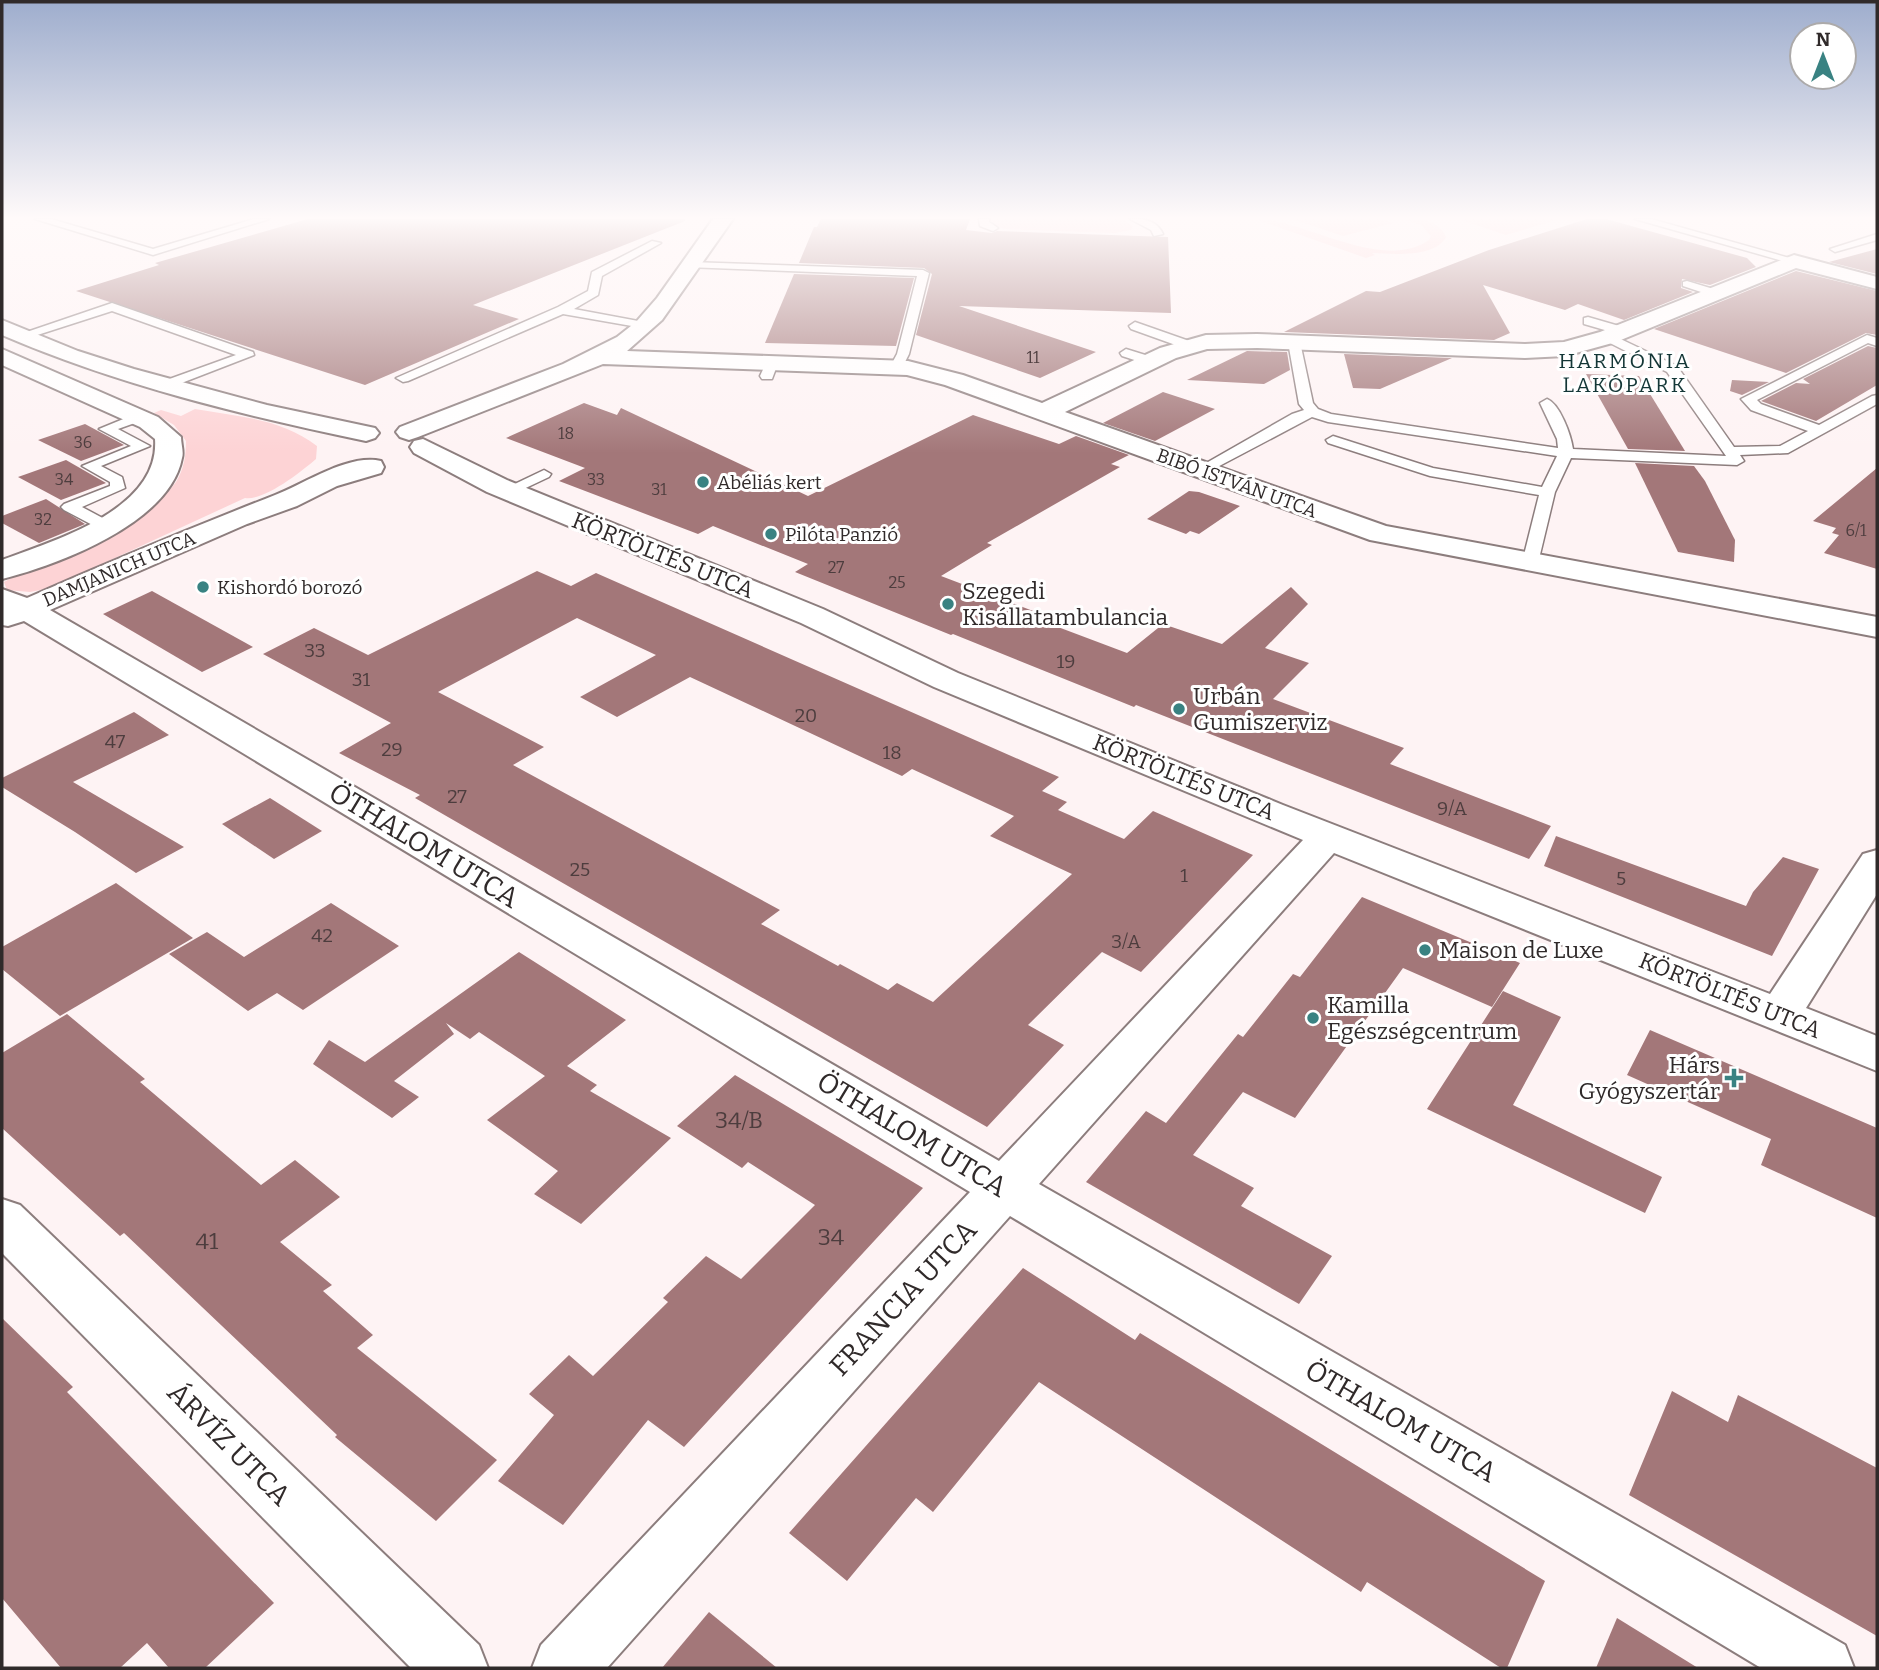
<svg xmlns="http://www.w3.org/2000/svg" width="1879" height="1670" font-family="Bitter,serif">
<style>
.green{fill:#fdd3d5}
.building{fill:#a37779;fill-rule:evenodd}
.lines{fill:none;stroke-linecap:round;stroke-linejoin:round}
.lane-casing{stroke:#8c7d7d;stroke-width:3}
.street-casing{stroke:#8c7d7d;stroke-width:4}
.lane{fill:#fff;fill-rule:evenodd}
.street{fill:#fff;fill-rule:evenodd}
.poi-dot{fill:#398282;stroke:#fff;stroke-width:2.5}
.labels{text-anchor:middle;dominant-baseline:central;stroke-width:6;stroke-linejoin:round;paint-order:stroke}
.far-number-label{font-size:16px;fill:#4d3d3e}
.far-poi-label{font-size:19px;fill:#302a2a;stroke:#fff;text-anchor:start}
.far-street-label{font-size:19px;fill:#302a2a;stroke:#fff}
.number-label{font-size:19px;fill:#4d3d3e}
.far-neighbourhood-label{font-size:21px;letter-spacing:2px;fill:#143737;stroke:#fff}
.street-label{font-size:23px;fill:#302a2a;stroke:#fff}
.poi-label{font-size:23px;fill:#302a2a;stroke:#fff;text-anchor:start}
.near-number-label{font-size:23px;fill:#4d3d3e}
.near-street-label{font-size:28px;fill:#302a2a;stroke:#fff}
</style>
<rect width="100%" height="100%" fill="#fef3f4"/>
<g class="green">
<path d="M989,219h132l12,7 -2,4 -16,3 -110,-4 -15,-5z"/>
<path d="M1255,219c50,0 126,54 174,21l2,-4 -10,-11 -19,-6c17,0 36,0 44,18 -11,21 -53,17 -74,16l3,2 -9,3z"/>
<path d="M1292,219h89l12,4 -50,13z"/>
<path d="M1458,219h102l-54,16z"/>
<path d="M195,409c44,8 86,9 122,37l-1,13c-15,13 -52,42 -71,39l-195,90 -20,4 -23,-2 -3,-8c40,-22 149,-66 172,-100 8,-13 10,-26 10,-41l-12,-16 -20,-12 7,-3 20,6z"/>
</g>
<g class="building">
<path d="M308,219h377v2l-212,84 46,14 -154,66 -289,-94 83,-26 -4,-2z"/>
<path d="M821,219h149l-4,11 26,3 5,-2 171,6 3,76 -212,-7 137,46 -56,26 -124,-43 16,-61 -8,-6 -125,-5 15,-36h3z"/>
<path d="M1587,219h19l141,39 9,9 -46,18 -28,-6 -1,9 12,4 -69,28 -46,-16 -13,6 -82,-25 27,48 -16,7 -210,-8 82,-41 14,1 109,-42z"/>
<path d="M1877,249v25l-48,-12z"/>
<path d="M1796,271l81,20v44l-11,-2 -80,40 -132,-44z"/>
<path d="M794,274l120,4 -18,68 -131,-3z"/>
<path d="M1868,346l9,2v37l-61,36 -55,-20 35,-18 14,1 -7,-5z"/>
<path d="M1247,351l40,1 3,18 -26,14 -77,-4z"/>
<path d="M1344,354l108,4 -72,31 -27,-1z"/>
<path d="M1586,374l53,2 46,75 -57,-2z"/>
<path d="M1732,380l37,2 -27,13 -12,-4z"/>
<path d="M1163,392l52,17 -60,32 -52,-18z"/>
<path d="M584,403l33,12 4,-7 187,88 165,-81 86,29 17,-8 53,19 -18,9 9,3 -133,76 5,2 -51,31 108,41 -7,4 85,32 36,-29 59,20 69,-57 17,17 -43,44 44,15 -36,36 131,49 -14,16 161,62 -22,33 -393,-154 -2,2 -181,-73 -2,1 -156,-63 13,-8 -95,-38 -15,8 -139,-53 26,-13 -79,-30z"/>
<path d="M85,424l39,21 -43,16 -43,-21z"/>
<path d="M66,460l40,23 -45,17 -43,-23z"/>
<path d="M1635,463l59,3 11,15 30,59 -1,22 -56,-10z"/>
<path d="M1877,468v101l-53,-16 15,-18 -7,-2 4,-5 -23,-7z"/>
<path d="M1189,491l10,1 41,14 -41,28 -9,-3 -4,3 -39,-15z"/>
<path d="M46,499l39,25 -46,19 -37,-20v-7z"/>
<path d="M537,571l34,15 25,-13 463,204 -17,14 25,11 -9,8 66,29 29,-28 100,44 -112,117 -39,-20 -74,73 36,20 -77,82 -572,-329 5,-3 -81,-42 52,-30 -128,-69 51,-26 54,27zM577,618l79,37 -76,42 37,20 73,-40 212,99 10,-7 102,47 -24,20 82,38 -139,128 -36,-19 -9,7 -48,-26 -2,2 -77,-42 19,-14 -267,-145 31,-18 -106,-55z"/>
<path d="M152,591l101,56 -51,25 -99,-58z"/>
<path d="M134,712l35,23 -96,47 111,65 -48,26 -61,-41 -73,-45v-9z"/>
<path d="M270,798l52,33 -48,28 -52,-35z"/>
<path d="M1556,836l190,70 7,-14 30,-35 36,12 -47,87 -228,-90z"/>
<path d="M116,883l77,55 -133,78 -58,-47v-22z"/>
<path d="M1362,897l158,66 -28,44 -89,-39 -108,150 -52,-26 -50,63 61,33 -13,18 91,50 -33,48 -213,-122 60,-71 20,12 72,-89 5,3 50,-63 7,3z"/>
<path d="M331,903l68,43 -96,64 -26,-17 -29,18 -79,-57 38,-22 37,25z"/>
<path d="M519,952l107,68 -59,46 30,19 -7,6 81,47 -90,86 -47,-30 24,-23 -71,-51 58,-44 -66,-44 -9,7 -24,-16 8,11 -60,47 25,16 -27,21 -79,-54 16,-24 36,22z"/>
<path d="M1503,991l58,26 -48,88 149,72 -17,36 -218,-104z"/>
<path d="M67,1014l78,65 -5,3 121,103 34,-25 45,37 -60,45 52,43 -9,6 50,44 -16,13 140,112 -61,61 -101,-84 2,-2 -213,-202 -4,3 -118,-108v-75z"/>
<path d="M1650,1030l227,98v90l-116,-53 10,-26 -144,-64z"/>
<path d="M735,1075l188,113 -239,259 -36,-27 -85,105 -65,-44 56,-66 -25,-21 40,-39 24,21 75,-74 -5,-4 43,-42 35,23 74,-74 -67,-43 -6,6 -65,-42z"/>
<path d="M1023,1268l112,72 5,-7 405,248 -38,87h-6l-134,-86 -6,10 -322,-210 -106,130 -17,-14 -69,83 -58,-48z"/>
<path d="M2,1318l71,69 -6,5 207,211 -69,65h-36l-22,-25 -27,25h-59l-59,-70z"/>
<path d="M1672,1391l56,31 10,-27 139,73v168l-248,-141z"/>
<path d="M709,1612l68,56h-115z"/>
<path d="M1617,1618l81,50h-102z"/>
</g>
<g class="lines">
<g class="lane-casing">
<g id="lane">
<path d="M35,219h16l102,30 101,-30h15l-116,36z"/>
<path d="M979,219h10v3l9,6 -5,3 -13,-5z"/>
<path d="M1130,219c14,-1 27,2 33,15l-9,2 -3,-6z"/>
<path d="M1635,219h16l149,42 -10,2z"/>
<path d="M1877,234v6l-42,12 -5,-3z"/>
<path d="M652,241l9,2 -59,33 -4,19 -24,14 75,14v6l-86,-15 -155,67 -5,1 -7,-4 162,-71 30,-16 4,-19z"/>
<path d="M690,262l233,8 6,3 -20,81 -8,16 -5,1 -6,-4 7,-13 20,-78 -231,-9 -2,-2z"/>
<path d="M1687,281l33,10 2,2 -6,4 -33,-11v-4z"/>
<path d="M112,303l141,49 1,3 -88,34 -5,-1v-6l75,-27 -124,-44 -87,28h-8l-2,-3z"/>
<path d="M1588,317l38,11 2,3 -6,4 -38,-11v-6z"/>
<path d="M1135,322l57,20 2,3 -2,3h-8l-53,-19 -2,-3z"/>
<path d="M1608,333l69,33 57,81 46,-1 28,-15 -57,-21 -10,-11 126,-64 10,3v8l-9,-3 -111,57 4,4 58,21 53,-29 5,-1v9l-89,49 -48,2 4,6 -7,4 -166,-7 -16,34 -17,71 -8,5 -8,-5 17,-68 -109,-19 -102,-33 -2,-3 7,-4 100,32 109,19 15,-31 -229,-34 -16,-5 -106,56h-10l-2,-3 98,-56 12,-4 -5,-6 -11,-62 6,-4 6,4 13,61 5,6 13,5 227,34 -1,-9 -17,-36 7,-4c13,5 24,36 26,50l153,7 -59,-84 -63,-32 -2,-3z"/>
<path d="M1126,349l29,9 1,3 -6,4 -28,-9 -2,-3z"/>
<path d="M772,359l6,4 -6,16h-10l-2,-3 6,-13z"/>
<path d="M138,413l5,1v6l-25,9 32,17 -49,20 21,11 3,11 -43,19 30,16 2,3 -2,3h-12l-36,-19 -3,-3 3,-3 46,-18v-4l-28,-16 49,-20 -32,-17z"/>
<path d="M544,470l7,4 -2,3 -36,17h-10l-3,-3z"/>
</g>
</g>
<g class="street-casing">
<g id="street">
<path d="M713,219h20l-71,101 -35,31 281,10 55,14 79,28 118,-55 46,-13 51,-1 268,10 39,-2 36,-10 194,-77 83,22v12l-81,-21 -180,74 -51,14 -40,2 -268,-10 -50,1 -31,9 -111,54 321,114 491,91v20l-507,-97 -425,-155 -38,-10 -304,-11 -185,73 -9,3 -9,-3 -4,-5 4,-5 163,-63 54,-27 19,-15 21,-24z"/>
<path d="M2,320l76,31 56,18 133,36 108,23 4,5 -4,5 -9,3c-124,-26 -248,-56 -364,-106z"/>
<path d="M2,349l156,68 23,20c0,7 3,15 1,21 -12,65 -124,107 -180,121v-19c53,-20 158,-50 153,-121l-15,-12 -138,-62z"/>
<path d="M423,439l84,41 316,129 135,64 325,132 487,189 93,-140 14,-4v44l-71,114 71,28v35l-543,-218 -295,331 806,461 9,23h-93l-751,-452 -403,452h-75l9,-23 429,-453 -946,-571 -16,5 -6,-1v-36l25,9c82,-36 164,-70 248,-103 29,-11 74,-42 106,-34l3,6 -3,6 -44,13 -40,20 -50,18 -197,86 949,551 304,-321 -369,-153 -133,-64 -314,-131 -73,-39 -4,-6 4,-6z"/>
<path d="M2,1199l18,6 459,440 9,23h-77l-409,-415z"/>
</g>
</g>
<use href="#lane" class="lane"/>
<use href="#street" class="street"/>
</g>
<linearGradient id="sky" x2="0" y2="1"><stop stop-color="#9eadcd"/><stop offset="0.48" stop-color="#fffafa"/><stop offset="1" stop-color="#fffafa" stop-opacity="0"/></linearGradient>
<rect width="1879" height="453" fill="url(#sky)"/>
<g class="poi-dot">
<circle cx="703" cy="482" r="7"/>
<circle cx="771" cy="534" r="7"/>
<circle cx="203" cy="587" r="7"/>
<circle cx="948" cy="604" r="7"/>
<circle cx="1179" cy="709" r="7"/>
<circle cx="1425" cy="950" r="7"/>
<circle cx="1313" cy="1018" r="7"/>
<path d="M1730.5 1067.5h7v7h7v7h-7v7h-7v-7h-7v-7h7z"/>
</g>
<g class="labels">
<g class="far-number-label">
<text x="1033" y="357">11</text>
<text x="566" y="433">18</text>
<text x="83" y="442">36</text>
<text x="64" y="479">34</text>
<text x="596" y="479">33</text>
<text x="659" y="489">31</text>
<text x="43" y="519">32</text>
<text x="1856" y="530">6/1</text>
<text x="836" y="567">27</text>
<text x="897" y="582">25</text>
</g>
<g class="far-poi-label">
<text x="717" y="482">Abéliás kert</text>
<text x="785" y="534">Pilóta Panzió</text>
<text x="217" y="587">Kishordó borozó</text>
</g>
<g class="far-street-label">
<text transform="translate(1237 483) rotate(20)">BIBÓ ISTVÁN UTCA</text>
<text transform="translate(119 569) rotate(-23)">DAMJANICH UTCA</text>
</g>
<g class="number-label">
<text x="315" y="650">33</text>
<text x="1066" y="661">19</text>
<text x="361" y="679">31</text>
<text x="806" y="715">20</text>
<text x="115" y="741">47</text>
<text x="392" y="749">29</text>
<text x="892" y="752">18</text>
<text x="457" y="796">27</text>
<text x="1452" y="808">9/A</text>
<text x="580" y="869">25</text>
<text x="1184" y="875">1</text>
<text x="1621" y="878">5</text>
<text x="322" y="935">42</text>
<text x="1126" y="941">3/A</text>
</g>
<g class="far-neighbourhood-label">
<text x="1625" y="361">HARMÓNIA<tspan x="1625" dy="24">LAKÓPARK</tspan></text>
</g>
<g class="street-label">
<text transform="translate(663 555) rotate(22)">KÖRTÖLTÉS UTCA</text>
<text transform="translate(1184 777) rotate(22)">KÖRTÖLTÉS UTCA</text>
<text transform="translate(1730 995) rotate(22)">KÖRTÖLTÉS UTCA</text>
</g>
<g class="poi-label">
<text x="962" y="591">Szegedi<tspan x="962" dy="26">Kisállatambulancia</tspan></text>
<text x="1193" y="696">Urbán<tspan x="1193" dy="26">Gumiszerviz</tspan></text>
<text x="1439" y="950">Maison de Luxe</text>
<text x="1327" y="1005">Kamilla<tspan x="1327" dy="26">Egészségcentrum</tspan></text>
<text x="1720" y="1065" text-anchor="end">Hárs<tspan x="1720" dy="26">Gyógyszertár</tspan></text>
</g>
<g class="near-number-label">
<text x="739" y="1120">34/B</text>
<text x="831" y="1237">34</text>
<text x="207" y="1241">41</text>
</g>
<g class="near-street-label">
<text transform="translate(424 845) rotate(31)">ÖTHALOM UTCA</text>
<text transform="translate(912 1134) rotate(31)">ÖTHALOM UTCA</text>
<text transform="translate(903 1298) rotate(-47)">FRANCIA UTCA</text>
<text transform="translate(1401 1421) rotate(30)">ÖTHALOM UTCA</text>
<text transform="translate(229 1444) rotate(45)">ÁRVÍZ UTCA</text>
</g>
</g>
<rect width="1879" height="1670" fill="none" stroke="#302a2a" stroke-width="7"/>
<g transform="translate(1823 56)"><circle r="33" fill="#ffffff" stroke="#acaaaa" stroke-width="2"/>
<path d="M0-5L12 26L0 18L-12 26Z" fill="#398282"/>
<text y="-10" font-size="19" font-weight="bold" text-anchor="middle" fill="#302a2a">N</text>
</g>
</svg>
